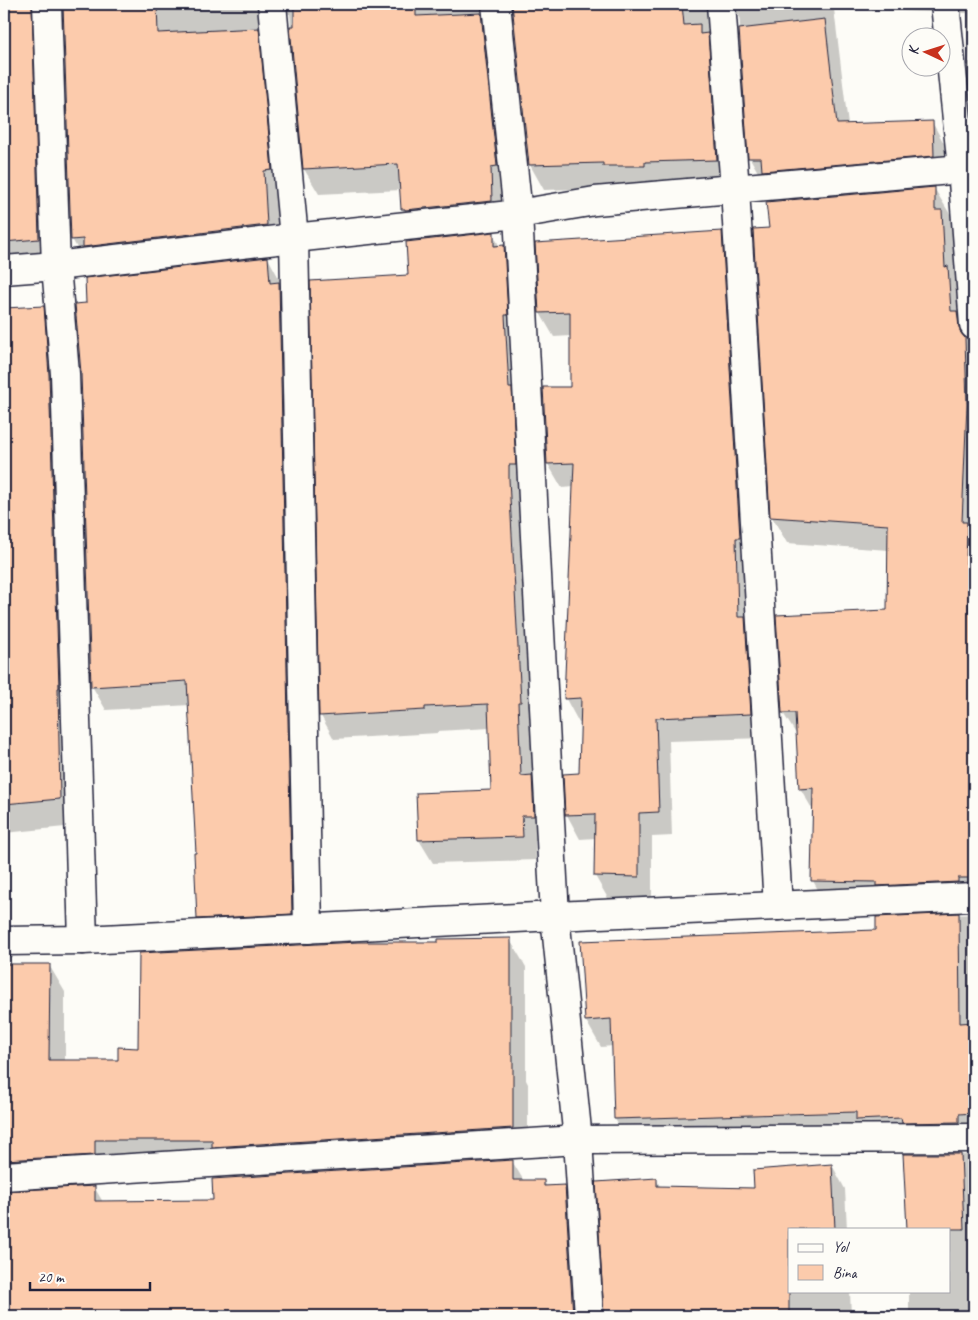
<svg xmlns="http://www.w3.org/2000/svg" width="978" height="1320" font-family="Caveat,sans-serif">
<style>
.shadow{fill:#0003}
.building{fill:#fccbac;stroke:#22223b}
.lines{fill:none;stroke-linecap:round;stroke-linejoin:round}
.minor-casing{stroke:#22223b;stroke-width:31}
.minor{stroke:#fdfcf7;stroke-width:28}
</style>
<rect width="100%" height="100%" fill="#fdfcf7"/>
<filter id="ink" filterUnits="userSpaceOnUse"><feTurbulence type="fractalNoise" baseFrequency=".02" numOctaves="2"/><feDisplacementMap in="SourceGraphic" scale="10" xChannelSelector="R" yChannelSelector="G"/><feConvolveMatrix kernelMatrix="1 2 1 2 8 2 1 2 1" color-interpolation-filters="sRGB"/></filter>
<g filter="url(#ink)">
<g class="shadow">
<path d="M4,4h970v119l-6,-61h2l-3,-49 -133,-4 14,116 84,-3 14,25 1,34 -183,2 -14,-25 -11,-144 -4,-1 -4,171 -187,6 -14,-25 -16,-151 -4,-1 -4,213 -90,8 -14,-25 -1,-19 -82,4 -15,-25 -14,-155 -5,-1 -5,237 -194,14 -14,-25 -8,-225 -3,-1 -8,251 -49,4z"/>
<path d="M934,188l30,49 8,104 2,1v566l-146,-1 -15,-26 1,-69 -14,-24 -2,-51 -15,-24 105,-102 1,-61 -102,-7 -15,-26 -1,-287z"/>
<path d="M721,233l14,24 29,481 -95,3 3,95 -20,1v63h-43l-14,-24 1,-38 -16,1 -13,-24 13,-41 1,-52 -2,1 -13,-24 8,-212 -12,1 -14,-24 23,-76v-52l-17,1 -14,-24z"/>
<path d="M493,234l7,13h3l14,23 17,455h-3l2,54 12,21 2,39 -12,1 1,20 -103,3 -14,-23 73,-48 -2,-64 -52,3v2l-104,6 -13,-23 89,-440z"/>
<path d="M268,258l13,24 24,655 -93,5 -13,-24 -1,-63 -8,-150 -84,5 -14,-24 -5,-381z"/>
<path d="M43,307l16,27 16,492 -71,7v-524z"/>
<path d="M974,914v234l-344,-3 -15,-26 -2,-73 -12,1 -15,-26 291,-90v-13z"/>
<path d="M510,940l16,27v113l2,4v72l-509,32 -8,2 -2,3 85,-6 9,15 111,-1 298,-40 12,20h20l3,6 17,-1 16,27 7,103h-583v-351h45l16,27v69h55l20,-12 299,-105z"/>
<path d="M904,1155h70v161h-65v-25h40v-62z"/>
<path d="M832,1165l13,24 2,40h-58v62h61l1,25h-245l50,-137 5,9 94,2z"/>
</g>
<g class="building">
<path d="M4,4h28l7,235 -35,3z"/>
<path d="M79,4h78l1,29 101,-5 13,142 -8,1 3,54 -184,22v-8l-12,1 -8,-235z"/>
<path d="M294,4h122v12l65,-3 16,153 -6,1 1,34 -87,9v-1h-4l-3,-45 -95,5 -13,-143h4z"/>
<path d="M512,4h170l2,21 16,-1v10l8,-1 9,127 -72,2v4h-42v-3l-74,2z"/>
<path d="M825,19l12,105 96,-3 1,35 -172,15 -1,-13h-13l-9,-129z"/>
<path d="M935,187v23h7l3,57 3,-1 3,45h6l2,16 2,6 4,5 2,67 -5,117h5l-1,42h2l1,48h5v210h-3v56h-13v4l-82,4v-4l-65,-1 2,-93 -14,1 -4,-76h-13l-6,-98 111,-5 1,-85 -118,-8 -17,-288 16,-1 -3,-26z"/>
<path d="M722,231l18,307h-4l2,79h7l6,97 -95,4 3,94 -20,1v64l-45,-1 1,-62 -30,1 -2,-41 16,-1 2,-75 -17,1 10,-236 -27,1 -4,-77h27v-75l-31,1 -4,-70z"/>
<path d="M494,232v14l10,-1 4,70h-3l4,73h3l4,77h-7v14l12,223h-3l3,74 11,-1 2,41h-12l1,21 -105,3 -2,-47 75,-3 -3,-86 -63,3v3l-106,6 -9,-435 98,-6 -2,-33z"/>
<path d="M268,257l2,26 9,-1 13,632 -95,5 -3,-66h2l-9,-172 -96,6 -10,-314 -6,-69 11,-1 -1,-25z"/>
<path d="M44,306l5,69 10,313h-1l2,111 -56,5v-496z"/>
<path d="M959,913l1,110 14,-1v91l-15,1v8l-57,1 -1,-5 -45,2v-8l-242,7 -3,-100 -26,2 -5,-80 296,-11v-13z"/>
<path d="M511,938v117h2v73l-301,19v-7h-117v15l-91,5v-196h46l-1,96h69v-13l20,1 1,-95 219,-11h80v-3z"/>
<path d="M903,1154h58l3,75h-57z"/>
<path d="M513,1160v20h31v6l21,-1 8,131h-569v-125l91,-5v15l118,-1 -1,-21z"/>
<path d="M832,1164l3,65h-46v87h-185l-8,-134 61,-4v8l97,2 -1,-18z"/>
</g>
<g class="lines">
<g class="minor-casing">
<g id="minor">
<path d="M47,4l9,262 9,108 18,566"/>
<path d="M272,4l22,234 14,691"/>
<path d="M496,4l22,210 37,702 23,224 11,176"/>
<path d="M721,4l14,185 43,717"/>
<path d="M945,4l17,164 12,157"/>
<path d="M4,270l52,-4 238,-28 224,-24 77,-13 379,-33"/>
<path d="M4,941l79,-1 472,-24 419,-19"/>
<path d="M4,1176l574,-36 396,-2"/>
</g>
</g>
<use href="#minor" class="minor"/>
</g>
</g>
<rect width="978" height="1320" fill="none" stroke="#fdfcf7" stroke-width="20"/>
<rect x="10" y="10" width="958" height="1300" fill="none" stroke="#22223b" stroke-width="2" filter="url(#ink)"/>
<rect x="788" y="1228" width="162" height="65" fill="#fdfcf7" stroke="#a5a5ac"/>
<rect x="798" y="1244" width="25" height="8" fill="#fdfcf7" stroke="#a5a5ac"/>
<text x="833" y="1252" font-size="15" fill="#22223b">Yol</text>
<rect x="798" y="1265" width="25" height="15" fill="#fccbac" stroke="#a5a5ac"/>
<text x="833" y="1278" font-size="15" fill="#22223b">Bina</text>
<g transform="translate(926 52) rotate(274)"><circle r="24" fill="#fdfcf7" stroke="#a5a5ac"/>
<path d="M0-4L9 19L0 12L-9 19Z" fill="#c8321e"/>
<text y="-8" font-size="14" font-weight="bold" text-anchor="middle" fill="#22223b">K</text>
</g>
<path d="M30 1282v8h120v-8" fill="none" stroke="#22223b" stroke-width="2.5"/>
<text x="38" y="1282" font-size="15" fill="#22223b" stroke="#fdfcf7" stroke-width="4" paint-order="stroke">20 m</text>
</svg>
